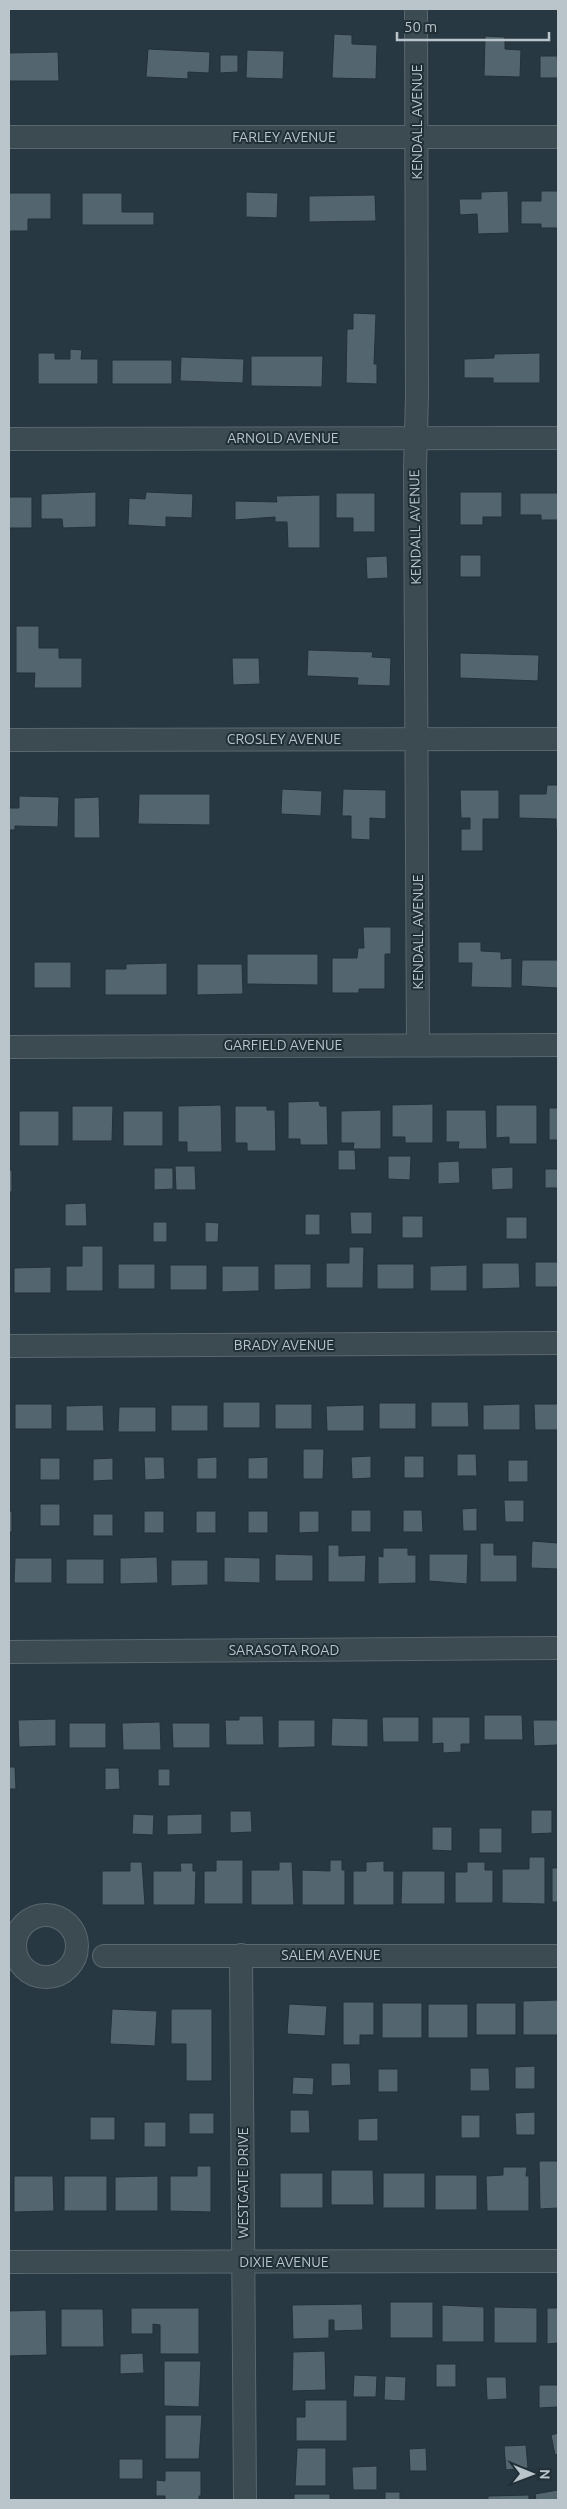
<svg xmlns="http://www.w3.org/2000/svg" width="567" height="2509" font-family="Ubuntu,sans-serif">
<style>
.building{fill:#53656f;stroke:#233139}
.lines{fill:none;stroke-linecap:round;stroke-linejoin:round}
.minor-casing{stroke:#5a676f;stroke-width:24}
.minor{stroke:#3c4a52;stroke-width:22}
.labels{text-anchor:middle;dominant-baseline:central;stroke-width:4;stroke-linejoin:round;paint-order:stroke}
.street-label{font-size:14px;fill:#b9c4cb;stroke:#212f37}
</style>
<rect width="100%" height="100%" fill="#283842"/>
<g class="building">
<path d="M334,34l18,1v9l25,1 -1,34 -44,-1z"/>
<path d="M485,36l20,1v12l16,1 -1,27 -36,-1z"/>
<path d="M148,49l62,3 -1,21 -21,-1v7l-42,-2z"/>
<path d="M557,49l1,29h-18v-22h17z"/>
<path d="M247,50l37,1 -1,28 -37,-1z"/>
<path d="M58,52l1,29h-50v-28z"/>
<path d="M220,55h18v17l-18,1z"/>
<path d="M508,191l1,42 -31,1 -1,-20 -17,1 -1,-16h22v-7z"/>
<path d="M541,191h17v37h-17v-4h-20v-23h20z"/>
<path d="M246,192l32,1 -1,25 -31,-1z"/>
<path d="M9,193h42v26h-23v12h-17l-2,3z"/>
<path d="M82,193h40v19h32v13h-72z"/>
<path d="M375,195l1,26 -67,1v-26z"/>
<path d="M353,313l23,1 -2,50h3v20l-31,-1 1,-54h6z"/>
<path d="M70,349l12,1 -1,9h17v25h-60v-31h17v6h15z"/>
<path d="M540,353v30h-47v-5h-29v-19l30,-1v-4z"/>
<path d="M251,356h72l-1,31 -71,-1z"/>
<path d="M181,357l63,2 -1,24 -63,-2z"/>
<rect x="112" y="360" width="60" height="24"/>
<path d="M96,492v35l-33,1 -1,-9h-21v-25z"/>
<path d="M146,492l47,2 -1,24 -26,-1v10l-38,-2 1,-27 16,1z"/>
<path d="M460,492h42v25h-19v8h-23z"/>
<path d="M336,493h39v39h-22v-14h-17z"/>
<path d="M520,493h38v27h-17v-5h-21z"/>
<path d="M320,495v53h-32l-1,-26h-12v-5l-40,3v-19l42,1 -1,-6z"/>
<rect x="9" y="497" width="23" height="31"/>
<rect x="460" y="555" width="21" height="22"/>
<path d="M387,556l1,22 -21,1 -1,-22z"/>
<path d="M16,626h23v22h20v10h23v30h-48l1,-15h-19z"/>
<path d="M308,650l65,2 -1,5 19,1 -1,28 -33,-1 1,-7 -51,-2z"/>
<path d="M460,653l79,2 -1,26 -78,-3z"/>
<path d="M232,658h27l1,26 -27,1z"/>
<path d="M547,785h11v43h-2v-9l-37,-1v-24h27z"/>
<path d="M282,789l40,2 -1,25 -40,-2z"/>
<path d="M343,789l43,1v29l-16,-1v22l-19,-1v-23h-9z"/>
<path d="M460,790h39v29h-16v32h-22v-22h9v-11h-9z"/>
<path d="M139,794h71v31l-72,-1z"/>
<path d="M19,796l40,1 -1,30 -43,-1v4h-6v-22h10z"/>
<path d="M99,797l1,41h-26v-40z"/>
<path d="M363,927h28v27h-6v35h-26v4h-27v-35h25l1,-10h6z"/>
<path d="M458,942h23v9l20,1v7l11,-1v30l-41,-1 1,-24h-14z"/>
<path d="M247,954h71v31l-71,-1z"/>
<path d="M522,960h36v28l-37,-2z"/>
<rect x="34" y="962" width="37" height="26"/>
<path d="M167,963v32h-62v-26h21v-5z"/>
<path d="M197,964h45l1,30 -46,1z"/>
<path d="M319,1101l1,5h7l1,39h-28v-6h-12v-37z"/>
<path d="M433,1104v39h-28v-6h-13v-32z"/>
<path d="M221,1105l1,47h-35v-10h-9v-36z"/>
<path d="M496,1105h41v39h-28v-7l-13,1z"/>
<path d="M72,1106h41l-1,35h-40z"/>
<path d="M235,1106h32v4h8l1,41h-29v-8h-12z"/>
<rect x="549" y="1108" width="9" height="32"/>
<path d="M381,1110v39h-28l1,-6h-13v-32z"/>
<path d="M446,1110h40l1,39h-29l1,-7h-13z"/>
<rect x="19" y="1111" width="40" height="35"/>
<rect x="123" y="1111" width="40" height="35"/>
<path d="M338,1150h17l1,20h-18z"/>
<path d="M388,1156h23l-1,24 -22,-1z"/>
<path d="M459,1161l1,22 -22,1v-22z"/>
<path d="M175,1166h20l1,24h-20z"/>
<path d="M513,1167v22l-21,1 -1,-22z"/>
<path d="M154,1168h19v21l-19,1z"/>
<rect x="545" y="1169" width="13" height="19"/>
<rect x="9" y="1170" width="3" height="22"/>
<path d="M86,1203l1,23h-22v-22z"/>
<path d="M350,1212h22v22h-21z"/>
<rect x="305" y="1214" width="15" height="21"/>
<rect x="402" y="1216" width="21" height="22"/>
<rect x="506" y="1217" width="21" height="22"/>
<rect x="153" y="1222" width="14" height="20"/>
<path d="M205,1222l14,1 -1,19h-13z"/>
<path d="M82,1246h21v45h-37v-25h16z"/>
<path d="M349,1247h15l-1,41h-37v-25h23z"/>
<rect x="535" y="1262" width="23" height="25"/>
<path d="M482,1263h37l1,25 -38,1z"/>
<rect x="118" y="1264" width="37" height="25"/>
<path d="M274,1264h37v25l-37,1z"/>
<rect x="377" y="1264" width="37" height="25"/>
<rect x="170" y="1265" width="37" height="25"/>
<path d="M467,1265v26h-37v-25z"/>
<path d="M222,1266h37v25l-37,1z"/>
<path d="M51,1267v26h-37v-25z"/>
<rect x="223" y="1402" width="37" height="26"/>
<path d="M431,1402h37l1,25h-38z"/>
<rect x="379" y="1403" width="37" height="26"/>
<rect x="15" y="1404" width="37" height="25"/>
<rect x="275" y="1404" width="37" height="25"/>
<path d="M520,1404v26h-37v-25z"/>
<path d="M534,1404h24v26h-23z"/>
<path d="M103,1405l1,26h-38v-25z"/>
<rect x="171" y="1405" width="37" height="26"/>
<path d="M364,1405v26h-37l-1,-25z"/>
<path d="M119,1407h37v25h-38z"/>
<path d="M303,1449h21l-1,30h-20z"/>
<path d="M457,1454h19l1,22h-20z"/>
<path d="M371,1456v22l-19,1 -1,-22z"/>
<rect x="404" y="1456" width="20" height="22"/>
<path d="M144,1457h20l1,22 -20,1z"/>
<path d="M217,1457v22h-20v-21z"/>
<path d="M268,1457v22h-20v-21z"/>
<rect x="40" y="1458" width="20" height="22"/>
<path d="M113,1458v22l-20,1v-22z"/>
<rect x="508" y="1460" width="20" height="22"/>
<path d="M504,1500h20v22h-19z"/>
<rect x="40" y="1504" width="20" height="22"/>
<path d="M477,1508v23h-14l-1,-22z"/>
<rect x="351" y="1510" width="20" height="22"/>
<path d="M403,1510h19l1,22h-20z"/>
<rect x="9" y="1511" width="3" height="21"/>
<rect x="144" y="1511" width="20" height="22"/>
<rect x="196" y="1511" width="20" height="22"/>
<rect x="248" y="1511" width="20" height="22"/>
<path d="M299,1511h20v21l-20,1z"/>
<rect x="93" y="1514" width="20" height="22"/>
<path d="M532,1541l26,2v26l-27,-1z"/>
<path d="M480,1543h14v12h23v27h-37z"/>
<path d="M328,1545h11v11l27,-1 -1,27h-37z"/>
<path d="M383,1548h25v7h8v28l-38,1v-28l5,1z"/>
<path d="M275,1554l38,1v26h-38z"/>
<path d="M429,1554h39l-1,30 -38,-3z"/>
<path d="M157,1557l1,26 -38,1v-26z"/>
<path d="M224,1557l36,1v25l-36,-1z"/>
<path d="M15,1558h37v25h-38z"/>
<rect x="66" y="1559" width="38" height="25"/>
<path d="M171,1560h37v25l-37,1z"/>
<path d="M484,1715h38l1,25h-39z"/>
<path d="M239,1716h24l1,29h-38l-1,-25h14z"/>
<path d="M382,1717h37v25h-36z"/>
<path d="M432,1717h38v27h-9v8l-18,1v-10l-11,1z"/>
<path d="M332,1718l36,1v28l-37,-1z"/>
<path d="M56,1719v27l-37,1 -1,-27z"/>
<path d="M278,1720h37v27l-37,1z"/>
<path d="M533,1720h25v25l-24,1z"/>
<path d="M160,1722l1,28h-38l-1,-27z"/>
<rect x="69" y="1723" width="37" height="25"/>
<path d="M172,1723h38v25h-37z"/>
<path d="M9,1767h6l1,22h-7z"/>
<path d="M105,1768h14l1,21 -15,1z"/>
<rect x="158" y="1769" width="12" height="17"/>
<path d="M531,1810h21v23l-21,1z"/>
<path d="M230,1811h21l1,21 -22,1z"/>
<path d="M133,1814l21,1 -1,20 -21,-1z"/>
<path d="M202,1814v20l-35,1v-20z"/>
<path d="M432,1827h20v24l-20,-1z"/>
<rect x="479" y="1828" width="23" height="25"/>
<path d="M529,1857h16v47l-43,-1v-34h27z"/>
<path d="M216,1860h27v44h-39v-33h12z"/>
<path d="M330,1860h12v10h3v35h-43v-35l28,1z"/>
<path d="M384,1861v10h10v34h-41v-34h13v-9z"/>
<path d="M130,1862h12l3,43h-43v-34h28z"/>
<path d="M279,1862h13l2,43h-43v-35h28z"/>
<path d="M467,1862h18v8h8v33h-38v-31h12z"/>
<path d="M180,1863h13v8h3l-1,34h-42v-34h28z"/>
<rect x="552" y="1868" width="6" height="34"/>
<path d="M402,1871h43v33h-44z"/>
<path d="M558,2000v35h-35v-34z"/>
<path d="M343,2002h31v33h-14v10h-17z"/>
<rect x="382" y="2003" width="40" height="35"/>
<rect x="476" y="2003" width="40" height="32"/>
<path d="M289,2004l38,2 -2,30 -38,-2z"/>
<rect x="428" y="2004" width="40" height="34"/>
<path d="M112,2009l45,2 -2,35 -45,-2z"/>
<path d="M171,2009h41v72h-26v-37h-15z"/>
<path d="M331,2063h19l1,22 -20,1z"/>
<path d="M535,2066v23h-20v-22z"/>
<path d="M470,2068h19l1,23h-20z"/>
<rect x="378" y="2069" width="20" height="23"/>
<path d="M293,2077l21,1 -1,17 -21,-1z"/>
<path d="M290,2110h19l1,23h-20z"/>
<path d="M535,2112v23h-19l-1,-22z"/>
<rect x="189" y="2113" width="25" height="21"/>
<rect x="461" y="2115" width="19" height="23"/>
<rect x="90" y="2117" width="25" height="23"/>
<path d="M378,2118v23h-20v-22z"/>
<rect x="144" y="2122" width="22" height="25"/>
<path d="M539,2161h19v47l-18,1z"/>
<path d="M197,2166h14v46l-41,-1v-35h27z"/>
<path d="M503,2167h24l-1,9h3v35h-42l-1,-35 17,-1z"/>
<path d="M331,2170h42l1,35h-43z"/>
<rect x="280" y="2173" width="43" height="35"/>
<rect x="383" y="2173" width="42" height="35"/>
<rect x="435" y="2175" width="42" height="35"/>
<path d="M14,2176h39l1,35 -40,1z"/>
<rect x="64" y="2176" width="43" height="35"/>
<path d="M158,2176v35h-43v-34z"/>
<rect x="390" y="2302" width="43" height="36"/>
<path d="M362,2304l1,26 -29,1v-11h-5v18l-36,1 -1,-34z"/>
<path d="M442,2305l42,2v35h-42z"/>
<path d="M494,2307l43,1v35h-43z"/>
<path d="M131,2308h68v46h-39v-29l-7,-1v10h-22z"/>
<path d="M547,2308h11v35l-11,1z"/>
<path d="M61,2309h42l1,38h-43z"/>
<path d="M46,2310l1,45 -38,1v-45z"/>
<path d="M325,2351l1,39 -34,1 1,-39z"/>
<path d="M143,2353l1,20 -24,1v-20z"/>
<path d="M164,2361h37l-2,46 -35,-1z"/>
<rect x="436" y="2364" width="20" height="23"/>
<path d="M354,2375l23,1 -1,21h-23z"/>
<path d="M385,2376l21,1 -1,24 -21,-1z"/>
<path d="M486,2377h20l1,22 -20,1z"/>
<path d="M539,2385h19v22l-19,1z"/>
<path d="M305,2400h42v41h-51v-24h9z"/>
<path d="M165,2415h37l-3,44h-34z"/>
<path d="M558,2433v21l-3,1 -4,-20z"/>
<path d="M526,2445l2,23 -22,2 -2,-24z"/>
<path d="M297,2448h29v38h-31z"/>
<path d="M426,2448l1,23h-17l-1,-22z"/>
<rect x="119" y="2459" width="24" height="20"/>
<path d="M377,2466v24h-24l-1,-23z"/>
<path d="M165,2471h36v25h-2v4h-34v-4h-9v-16l9,1z"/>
<path d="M558,2490v10h-22l-1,-6z"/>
<rect x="385" y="2492" width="15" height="8"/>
<rect x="294" y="2494" width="36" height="6"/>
<path d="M529,2495v5h-41v-4z"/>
</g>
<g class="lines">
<g class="minor-casing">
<g id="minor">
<path d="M416,9l1,387 -2,72 3,577"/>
<path d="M9,137h549"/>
<path d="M9,439l549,-1"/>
<path d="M9,740l549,-1"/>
<path d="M9,1047l549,-2"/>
<path d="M9,1346l549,-3"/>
<path d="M9,1652l549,-4"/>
<circle cx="46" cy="1946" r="31"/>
<path d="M241,1955l4,545"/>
<path d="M104,1956h454"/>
<path d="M9,2262l549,-1"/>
</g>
</g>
<use href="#minor" class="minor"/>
</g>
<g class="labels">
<g class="street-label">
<text transform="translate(417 122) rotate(-90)">KENDALL AVENUE</text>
<text x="284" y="137">FARLEY AVENUE</text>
<text x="283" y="438">ARNOLD AVENUE</text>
<text transform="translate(415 527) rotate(-91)">KENDALL AVENUE</text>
<text x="284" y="739">CROSLEY AVENUE</text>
<text transform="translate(418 932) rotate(-90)">KENDALL AVENUE</text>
<text x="283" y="1045">GARFIELD AVENUE</text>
<text x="284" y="1345">BRADY AVENUE</text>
<text x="284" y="1650">SARASOTA ROAD</text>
<text x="331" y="1955">SALEM AVENUE</text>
<text transform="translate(243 2183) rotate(-90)">WESTGATE DRIVE</text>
<text x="284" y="2262">DIXIE AVENUE</text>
</g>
</g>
<rect width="567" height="2509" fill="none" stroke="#b9c4cb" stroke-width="20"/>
<g transform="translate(532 2474) rotate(91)" stroke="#212f37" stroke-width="4" paint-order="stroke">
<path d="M0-4L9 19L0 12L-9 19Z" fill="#b9c4cb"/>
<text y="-8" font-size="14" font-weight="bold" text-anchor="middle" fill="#b9c4cb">N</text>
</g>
<path d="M397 32v8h152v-8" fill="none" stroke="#b9c4cb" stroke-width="2.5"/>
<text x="404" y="32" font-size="15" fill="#b9c4cb" stroke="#212f37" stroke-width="4" paint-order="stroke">50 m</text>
</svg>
